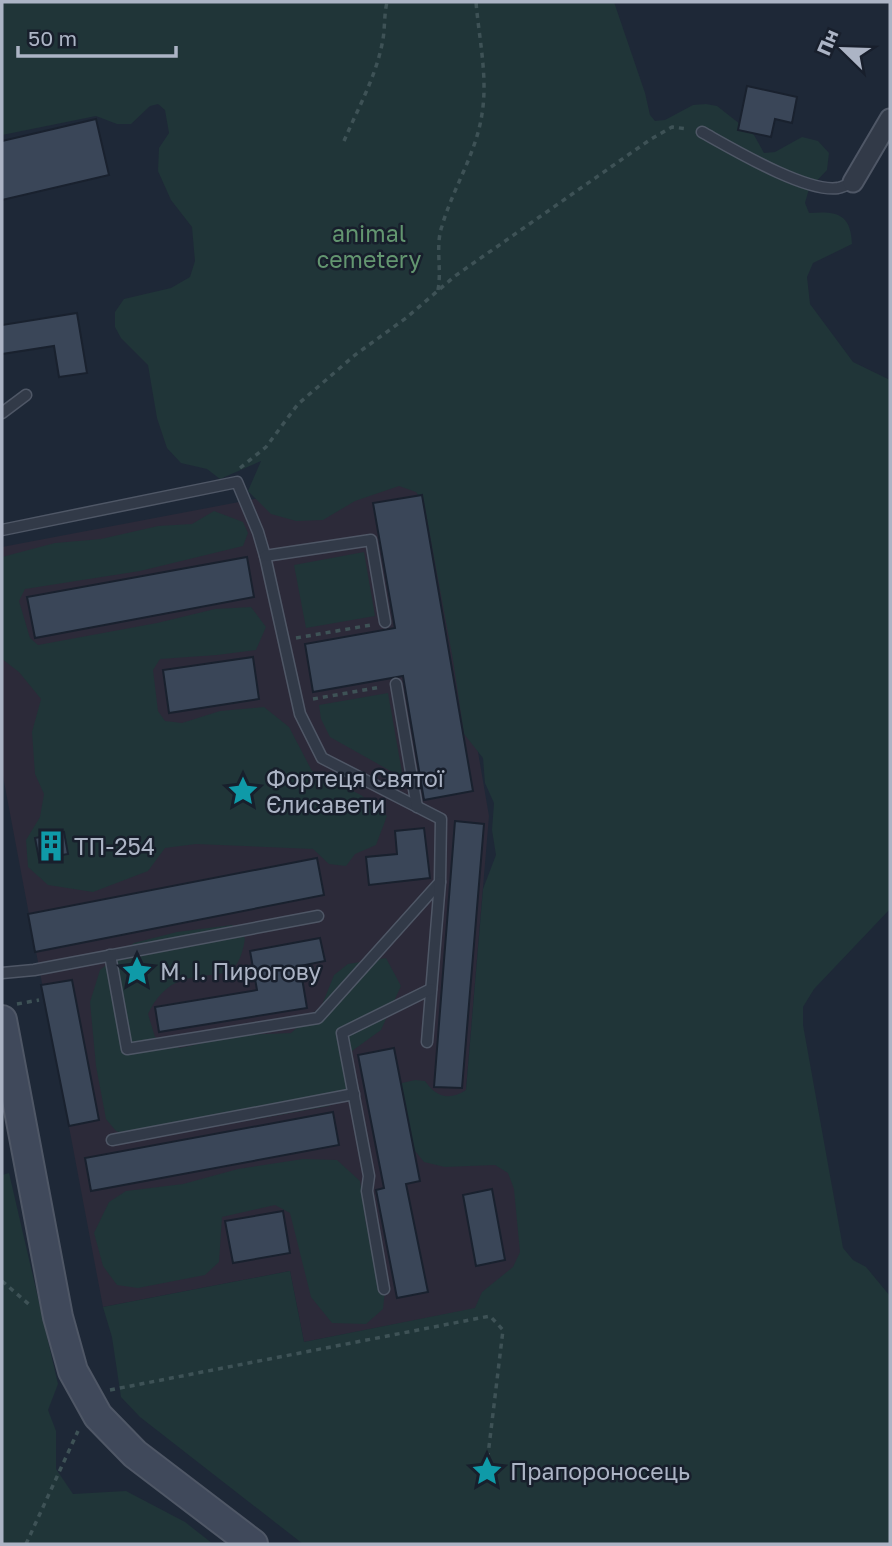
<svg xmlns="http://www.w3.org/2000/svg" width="892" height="1546" font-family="'Golos Text',sans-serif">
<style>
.medical{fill:#2c2a39}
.green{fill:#203538}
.building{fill:#3a4658;stroke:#19212e;stroke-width:2}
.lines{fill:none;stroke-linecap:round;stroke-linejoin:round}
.service-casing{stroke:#4f5766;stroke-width:13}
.minor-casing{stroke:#4f5766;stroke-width:23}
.secondary-casing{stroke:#4f5766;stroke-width:32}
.path{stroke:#3e5256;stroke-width:3.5;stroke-dasharray:5 5;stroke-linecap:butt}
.service{stroke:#323a48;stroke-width:10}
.minor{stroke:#323a48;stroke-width:19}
.secondary{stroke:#40495b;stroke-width:28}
.labels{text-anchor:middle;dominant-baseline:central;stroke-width:5;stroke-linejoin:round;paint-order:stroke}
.park-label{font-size:23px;fill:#639670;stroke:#181f2c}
.poi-label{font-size:23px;fill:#acb4c5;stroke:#181f2c;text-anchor:start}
</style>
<rect width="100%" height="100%" fill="#1e2837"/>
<path class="medical" d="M429,466l60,350 -23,274 67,87 22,116 -251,49 -14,-71 -187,36 -101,-536v-224z"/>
<g class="green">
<path d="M2,2h612l31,91 5,22 5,6 10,-1 28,-15 13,-1 11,2 37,29 10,18 11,-1 27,-15 16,4 11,12 -2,17 -18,19 -4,14 4,10c27,-2 42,0 43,31l-39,19 -6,14 3,27 43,58 37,18v529l-76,80 -11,18v18l40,223 10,12 13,7 24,29v248h-587l-163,-127 -19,-20 -9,-60 -9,-30 187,-36 14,71 171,-34 7,-16 31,-25 7,-15 -6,-63 -6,-16 -13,-8 -50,2 -21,-5 -9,-11 -11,-28 -5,-26 3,-14 13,-3 10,1c11,16 24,20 41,9l17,-201 13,-34 -4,-25 2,-27 -9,-20 -2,-25 -19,-24 -11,-74 -29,-157 -8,-11 -17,-6 -44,15 -32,19 -27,1 -25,-7 -23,-23 13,-30 -41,18 -13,-10 -26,-6 -14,-15 -10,-30 -9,-53 -27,-27 -6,-11v-15l9,-13 47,-11 19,-11 5,-16 -3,-34 -21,-27 -13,-29 1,-23 10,-15 -4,-23 -7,-6 -8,2 -19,18h-14l-21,-8 -94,19z"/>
<path d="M214,511l29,11 5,11 -5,13 -103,25 -115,18 -6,12 11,37 8,7 119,-22 58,-14 36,-2 15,20 -10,23 -39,5 -57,4 -7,11 5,41 7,10 17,2 38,-12 44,-4 25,20 23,44 49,24 26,21 -11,29 -21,9 -9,12 -17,-2 -16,-15 -117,-5 -31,4 -17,23 -55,21 -45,-7 -20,-18 -2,-27 14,-23 4,-23 -9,-20 -3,-42 9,-33 -22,-27 -17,-13v-102l53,-14 46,-4 57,-13 34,-2z"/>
<path d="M364,552l11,64 -69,12 -12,-63z"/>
<path d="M388,693l15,85 -73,-41 -9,-18 -2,-14z"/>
<path d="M232,925l13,13c-7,48 -28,31 -62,42 -17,5 -28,19 -35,34l7,23 25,11 59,-13 52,-2 31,-28 12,-30 14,-11 38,-6 15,28 -20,44 -29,21 4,29 -27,26 -190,34 -23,-9 -10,-12 -10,-53 -6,-64 10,-32 34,-27 43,-11z"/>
<path d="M303,1159l34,1 23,21 6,43 21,47 -4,38 -17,15 -34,-1 -21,-26 -21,-84 -15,-8 -53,12 -3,45 -14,13 -67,13 -21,-3 -14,-19 -9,-33 15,-31 17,-11 57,-7 55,-15z"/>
<path d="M9,1173l49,211 -10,26 8,21v38l17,25 53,-3 59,31 28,22h-211v-369z"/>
</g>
<g class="building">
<path d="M747,86l50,11 -5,26 -17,-4 -4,18 -33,-7z"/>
<path d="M96,119l13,56 -107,25v-59z"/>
<path d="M77,313l10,60 -28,4 -5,-31 -52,8v-29z"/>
<path d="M422,495l51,296 -49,9 -21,-124 -90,16 -8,-48 90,-16 -22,-125z"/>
<path d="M247,557l7,40 -219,41 -8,-41z"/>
<path d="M253,657l6,42 -90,14 -6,-43z"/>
<path d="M455,821l29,3 -22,264 -28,-1z"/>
<path d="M424,828l6,50 -61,7 -3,-28 31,-3 -2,-23z"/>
<path d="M64,832l4,22 -29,5 -4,-21z"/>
<path d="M317,858l7,37 -289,57 -7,-38z"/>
<path d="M320,938l5,23 -25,5 7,42 -148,24 -4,-25 102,-17 -7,-39z"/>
<path d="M72,980l27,140 -30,6 -28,-141z"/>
<path d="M394,1048l26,133 -14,3 22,108 -31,6 -21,-108 8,-2 -26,-133z"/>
<path d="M333,1112l6,33 -248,46 -6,-33z"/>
<path d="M492,1189l13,71 -29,6 -13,-71z"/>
<path d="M283,1211l7,42 -57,10 -8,-42z"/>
</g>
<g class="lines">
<g class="service-casing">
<g id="service">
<path d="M702,132c29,16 104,61 136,56 5,-1 11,-4 15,-6"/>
<path d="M2,413l24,-18"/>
<path d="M2,530l235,-48 21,50 7,24 35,158 22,44 119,61 -1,63 -122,136 -191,31 -17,-94"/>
<path d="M265,556l106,-16 14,82"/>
<path d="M396,684l21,123"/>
<path d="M2,973l32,-3 284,-54"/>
<path d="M427,1042l13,-160"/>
<path d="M112,1140l242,-46"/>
<path d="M384,1289l-17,-98 2,-15 -27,-143 89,-44"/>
</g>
</g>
<g class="minor-casing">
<path id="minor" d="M853,182l37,-63"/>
</g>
<g class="secondary-casing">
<path id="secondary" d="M2,1020l56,297 15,54 25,45 37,38 118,90"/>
</g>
<g class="path">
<path d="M344,141c14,-33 33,-66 39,-102 2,-12 1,-24 4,-37"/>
<path d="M438,290c4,-21 -3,-44 4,-64 11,-38 34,-72 40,-112 6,-37 -3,-75 -6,-112"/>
<path d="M240,468l26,-21 32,-43 57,-49 51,-37 49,-42 196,-137 21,-12 16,2"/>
<path d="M296,638l75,-13"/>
<path d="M313,699l68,-12"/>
<path d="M17,1004l22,-4"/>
<path d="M2,1281l30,26"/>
<path d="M110,1390l380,-74 13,14 -15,125"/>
<path d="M26,1544l52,-113"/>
</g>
<use href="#service" class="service"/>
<use href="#minor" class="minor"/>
<use href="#secondary" class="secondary"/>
</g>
<defs>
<g id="sight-bare" transform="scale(2.415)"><path d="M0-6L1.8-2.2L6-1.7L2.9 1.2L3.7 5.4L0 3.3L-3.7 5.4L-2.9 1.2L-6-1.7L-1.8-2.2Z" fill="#0f9aa8" stroke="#181f2c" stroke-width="2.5" paint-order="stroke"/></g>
<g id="building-bare" transform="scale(2.415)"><path d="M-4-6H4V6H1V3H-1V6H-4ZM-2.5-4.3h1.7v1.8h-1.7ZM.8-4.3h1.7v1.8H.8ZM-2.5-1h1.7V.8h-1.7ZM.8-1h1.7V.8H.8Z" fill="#0f9aa8" stroke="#181f2c" stroke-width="2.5" paint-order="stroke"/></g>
</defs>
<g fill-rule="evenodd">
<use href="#sight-bare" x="243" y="791"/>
<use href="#building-bare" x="51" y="846"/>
<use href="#sight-bare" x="137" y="971"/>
<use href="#sight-bare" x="487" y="1471"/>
</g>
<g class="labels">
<g class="park-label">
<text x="369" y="233">animal<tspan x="369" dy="26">cemetery</tspan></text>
</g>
<g class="poi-label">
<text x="266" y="778">Фортеця Святої<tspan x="266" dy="26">Єлисавети</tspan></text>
<text x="74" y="846">ТП-254</text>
<text x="160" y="971">М. І. Пирогову</text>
<text x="510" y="1471">Прапороносець</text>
</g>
</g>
<rect width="892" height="1546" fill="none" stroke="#acb4c5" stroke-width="7"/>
<g transform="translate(843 49) rotate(293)" stroke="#181f2c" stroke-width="5" paint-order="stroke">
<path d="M0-5L12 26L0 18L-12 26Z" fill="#acb4c5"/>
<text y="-10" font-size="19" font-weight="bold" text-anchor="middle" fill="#acb4c5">Пн</text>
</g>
<path d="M18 46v10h158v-10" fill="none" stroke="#acb4c5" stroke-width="3.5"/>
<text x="28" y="46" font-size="21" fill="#acb4c5" stroke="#181f2c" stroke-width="5" paint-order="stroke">50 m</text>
</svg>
